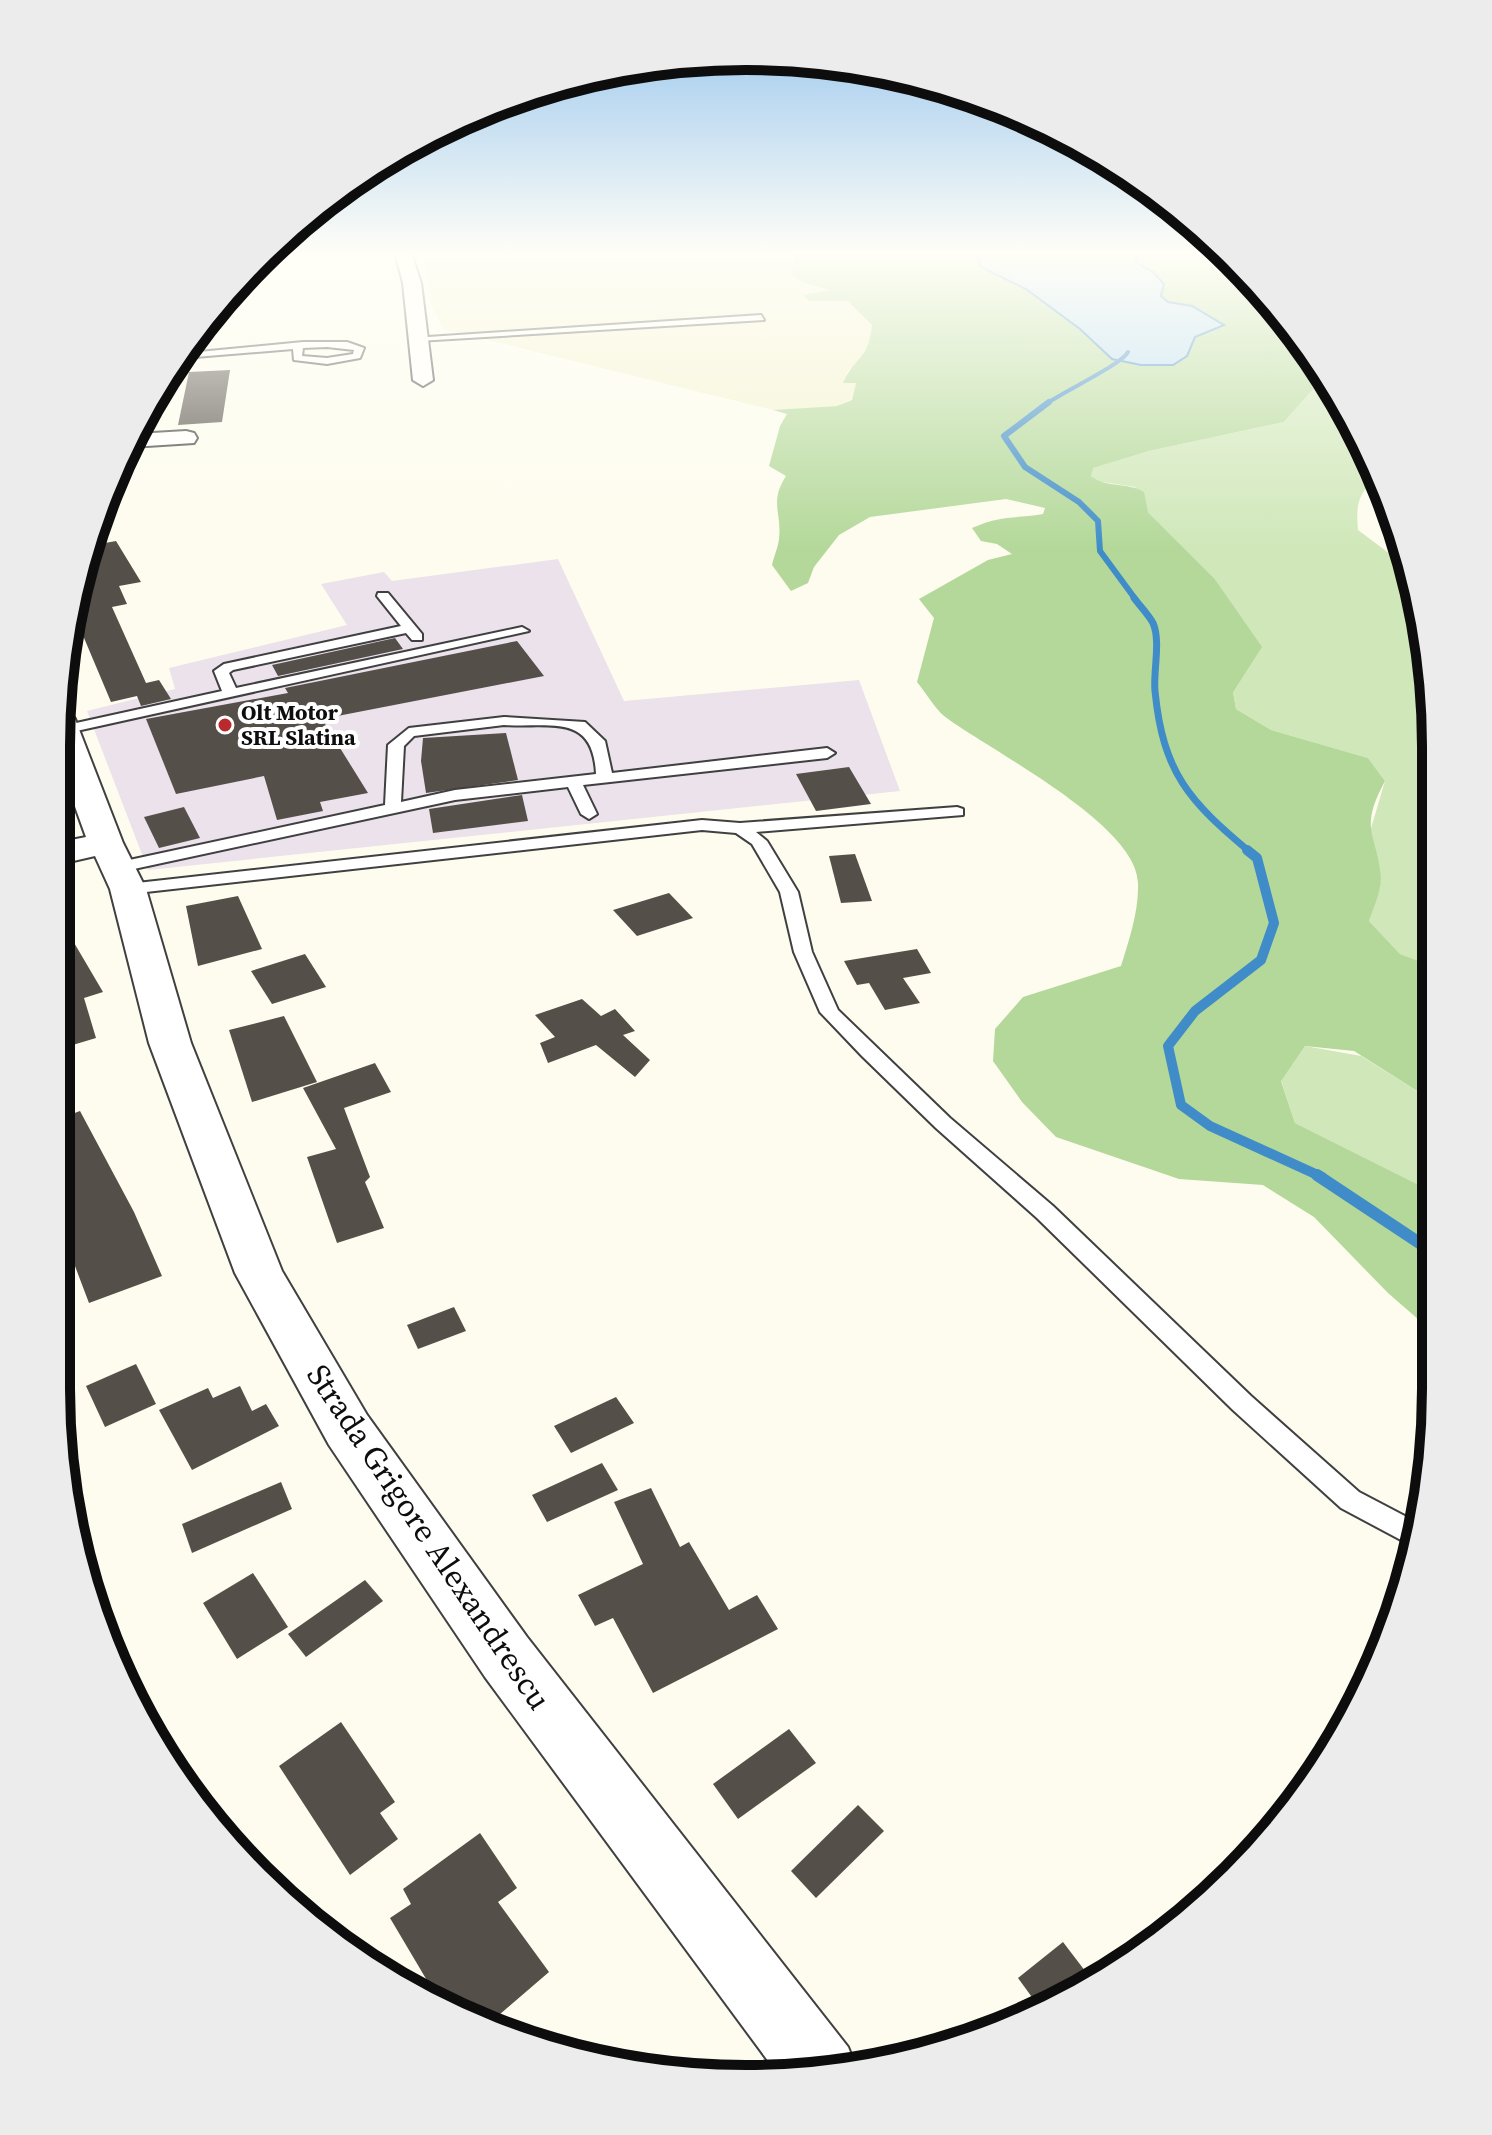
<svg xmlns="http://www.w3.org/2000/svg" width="1492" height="2135" font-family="'Source Serif 4',serif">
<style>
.industrial{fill:#ebe2ec}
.farmland{fill:#f3f2cf}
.green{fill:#cfe7b9}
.forest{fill:#b3d899}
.water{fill:#b5daf4;stroke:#3f8cc8;stroke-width:2}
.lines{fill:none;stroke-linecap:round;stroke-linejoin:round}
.stream-far4{stroke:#3f8cc8;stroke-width:4}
.stream-far3{stroke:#3f8cc8;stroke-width:6}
.stream-far2{stroke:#3f8cc8;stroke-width:7}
.stream-far1{stroke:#3f8cc8;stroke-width:10}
.stream{stroke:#3f8cc8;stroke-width:12}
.building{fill:#554f4a}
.lane-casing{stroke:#404040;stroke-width:4}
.street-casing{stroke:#404040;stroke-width:4}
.lane{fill:#fff;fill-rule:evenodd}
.street{fill:#fff;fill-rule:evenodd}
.poi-dot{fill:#b82a2b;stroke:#fff;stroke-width:3}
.labels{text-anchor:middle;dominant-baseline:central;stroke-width:8;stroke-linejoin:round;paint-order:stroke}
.far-poi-label{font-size:22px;font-weight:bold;fill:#0d0d0d;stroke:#fff;text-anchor:start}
.near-street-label{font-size:32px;fill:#0d0d0d;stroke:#fff}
.rim{fill:none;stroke:#0d0d0d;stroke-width:10}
</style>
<rect width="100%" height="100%" fill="#fefcee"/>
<path class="industrial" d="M558,559l66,142 235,-21 41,111 -752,79 -61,-159 88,-22 -6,-21 178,-43 -26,-41 63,-12 8,9z"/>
<path class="farmland" d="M423,252h373l8,31 29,7 -24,11 39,-1 24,25 -2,25 -22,21 -4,12 12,-1 -4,17 -15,7 -64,4 -330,-81 -13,-29z"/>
<g class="green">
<path d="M1323,378l42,63 11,37c-19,17 -20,28 -18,52l44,33 28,92 2,311 -32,-12 -31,-33 12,-41 -12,-45 16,-54 -17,-23 -97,-28 -35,-21 -3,-17 2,-81 -21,-33 -66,-66 -13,-25 -39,-6 -5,-5 1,-8 57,-17 135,-29z"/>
<path d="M1305,1046l56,10 72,45v91l-138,-69 -14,-43z"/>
</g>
<path class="forest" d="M796,252h427l41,39 59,87 -39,44 -135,29 -56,17 -2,8c14,12 37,6 53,16l4,20 66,66 48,69 -29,45 3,17 35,21 97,28 17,23c-27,50 -8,51 -4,97 0,13 -8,31 -12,43l31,33 32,12 1,135 -79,-50 -49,-5 -24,35 14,42 138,69 1,141 -46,-40 -74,-76 -51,-32 -84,-6 -123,-42 -34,-35 -29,-41 2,-32 28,-32 98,-31c8,-26 18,-55 17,-83 -1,-59 -149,-133 -194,-167 -10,-9 -18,-23 -27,-34l17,-64 -15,-19 69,-39 24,-6 -15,-10 -16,-3 -9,-13c29,-13 41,-9 71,-14l2,-6 -39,-9 -136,18 -31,18 -25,32 -6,16 -17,8 -19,-26c2,-9 6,-17 7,-26 3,-26 -10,-37 7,-63l-17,-10 11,-40 7,-12 -14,-4 64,-4 15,-6 4,-17h-13c13,-29 25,-21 29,-58l-24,-24h-39l-6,-6 27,-5 -26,-7 -13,-9z"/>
<path class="water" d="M975,252h166l-6,10 18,10 11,12 -3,12 7,6 24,4 32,19 -29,12 -8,19 -14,9h-32l-29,-6 -32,-30 -54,-40 -45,-22z"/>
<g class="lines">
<path class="stream-far4" d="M1046,404c18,-13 75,-39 82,-52"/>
<path class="stream-far3" d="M1049,402l-45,34 21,31 54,35 19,19 2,30 36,49"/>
<path class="stream-far2" d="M1134,598c6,8 14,16 19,25 8,18 0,49 2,68 8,82 34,110 95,161"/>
<path class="stream-far1" d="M1247,850l10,8 17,65 -13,37 -66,51 -27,35 13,59 29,21 112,51"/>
<path class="stream" d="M1317,1175l116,77"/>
</g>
<g class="building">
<path d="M230,370l-8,52 -44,3 11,-53z"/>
<path d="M116,541l25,41 -22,4 8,18 -15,3 34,76 13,-3 12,19 -30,7 -4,-10 -26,6 -40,-95 23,-62z"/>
<path d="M395,638l8,11 -125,27 -6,-11z"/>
<path d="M517,641l27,35 -222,43 46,74 -48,9 3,9 -46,9 -13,-44 -88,18 -30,-75 142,-26 -3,-5z"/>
<path d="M506,733l12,47 -92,13 -5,-32 2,-23z"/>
<path d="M849,767l22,37 -55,7 -20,-37z"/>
<path d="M522,795l6,26 -95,12 -4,-24z"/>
<path d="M184,807l16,31 -41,10 -15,-31z"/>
<path d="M855,854l17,47 -31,2 -12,-47z"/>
<path d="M669,893l24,25 -56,18 -24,-26z"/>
<path d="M238,896l24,53 -64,17 -12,-60z"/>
<path d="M56,912l47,80 -19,6 12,40 -40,12z"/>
<path d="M917,949l14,24 -28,5 17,25 -35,7 -16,-27 -12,2 -13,-24z"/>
<path d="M305,954l21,33 -54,17 -21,-33z"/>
<path d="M582,999l19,17 14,-7 20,22 -12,4 27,25 -15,17 -39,-32 -48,18 -8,-20 15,-6 -20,-22z"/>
<path d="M284,1016l33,66 -65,20 -23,-72z"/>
<path d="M375,1063l16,29 -47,16 26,69 -5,5 19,46 -47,15 -30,-86 29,-8 -33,-61z"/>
<path d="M80,1111l54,101 28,64 -73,27 -33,-87v-29l19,-7 -19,-45v-15z"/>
<path d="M454,1307l12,24 -48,18 -11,-24z"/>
<path d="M136,1364l20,40 -51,23 -19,-41z"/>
<path d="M240,1386l12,25 14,-7 13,22 -87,44 -33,-60 49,-22 5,10z"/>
<path d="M616,1397l18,26 -63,30 -17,-27z"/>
<path d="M602,1463l16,27 -71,32 -15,-27z"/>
<path d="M281,1482l11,27 -100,44 -10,-29z"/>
<path d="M651,1488l29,59 9,-5 40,68 28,-15 21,34 -125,64 -40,-75 -18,8 -17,-31 65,-31 -29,-62z"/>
<path d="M253,1573l35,54 -51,32 -34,-56z"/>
<path d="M365,1580l18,21 -77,56 -18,-23z"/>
<path d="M341,1722l54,80 -15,11 18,26 -48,36 -71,-109z"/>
<path d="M789,1729l27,34 -78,56 -25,-35z"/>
<path d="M858,1805l26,26 -68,67 -25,-27z"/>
<path d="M480,1833l37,55 -19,14 51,70 -64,55 -47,-28 -48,-81 21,-14 -8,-15z"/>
<path d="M1063,1942l29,38 -50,31 -24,-33z"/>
</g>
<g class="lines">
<g class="lane-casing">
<g id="lane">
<path d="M761,315l3,5 -346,21 -5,-3z"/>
<path d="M303,342h44l17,6 -4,10 -33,6 -33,-4 -1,-11 -110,9 5,-5zM327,347l27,3 -1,4 -26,4 -25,-2 1,-8z"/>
<path d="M378,593h10l34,41v6h-10l-6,-7 -173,37 -4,3 7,15 286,-61 7,4 -466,103 -6,-1 1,-6 164,-36 -8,-20 10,-7 177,-38 -24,-30z"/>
<path d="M504,717l81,5 20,19 7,32 215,-25 8,5 -8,5 -244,27 14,29 -8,5 -8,-5 -13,-27 -113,13 -335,72 -9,-5 9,-5 265,-57 3,-60 21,-17zM504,725c48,3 89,-12 92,49l-141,16 -54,12 3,-56 10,-10z"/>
<path d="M957,807l6,2v6l-207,17 11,9 31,51 14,60 26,58 112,108 103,88 198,190 108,96 61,32 -4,24 -75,-40 -108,-98 -196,-192 -101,-90 -74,-72 -42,-44 -26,-60 -14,-60 -28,-48 -16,-11 -34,-3 -574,64 -9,-5 9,-5 574,-64 38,3z"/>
</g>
</g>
<g class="street-casing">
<g id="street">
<path d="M271,252h15l-8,5 -11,-1z"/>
<path d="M395,252h16l10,31 12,97 -10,6 -10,-6 -10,-97z"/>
<path d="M186,431l8,2 3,5 -3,5 -63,4 5,-13z"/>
<path d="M60,710l10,2 5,7 48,124 23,46 45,154 91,228 85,144 160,222 321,410 8,20 -19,6h-60l-292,-396 -156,-232 -94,-172 -86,-230 -39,-154 -15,-33 -39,9v-22l30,-6 -30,-83z"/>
</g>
</g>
<use href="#lane" class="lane"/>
<use href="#street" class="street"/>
</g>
<linearGradient id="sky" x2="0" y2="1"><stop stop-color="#93c3ed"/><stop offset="0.46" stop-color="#fffef7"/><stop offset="1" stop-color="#fffef7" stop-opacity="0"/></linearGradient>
<rect width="1492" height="551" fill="url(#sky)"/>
<circle class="poi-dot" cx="225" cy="725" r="8"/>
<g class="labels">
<g class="far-poi-label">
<text x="241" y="712">Olt Motor<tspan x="241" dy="25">SRL Slatina</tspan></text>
</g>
<g class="near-street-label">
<text transform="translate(429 1537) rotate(56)">Strada Grigore Alexandrescu</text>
</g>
</g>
<path d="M0 0H1492V2135H0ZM746 70H746A676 676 0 0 1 1422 746V1389A676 676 0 0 1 746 2065H746A676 676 0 0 1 70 1389V746A676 676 0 0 1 746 70Z" fill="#ececec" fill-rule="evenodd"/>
<path class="rim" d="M746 70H746A676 676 0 0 1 1422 746V1389A676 676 0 0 1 746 2065H746A676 676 0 0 1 70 1389V746A676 676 0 0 1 746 70Z"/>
</svg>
